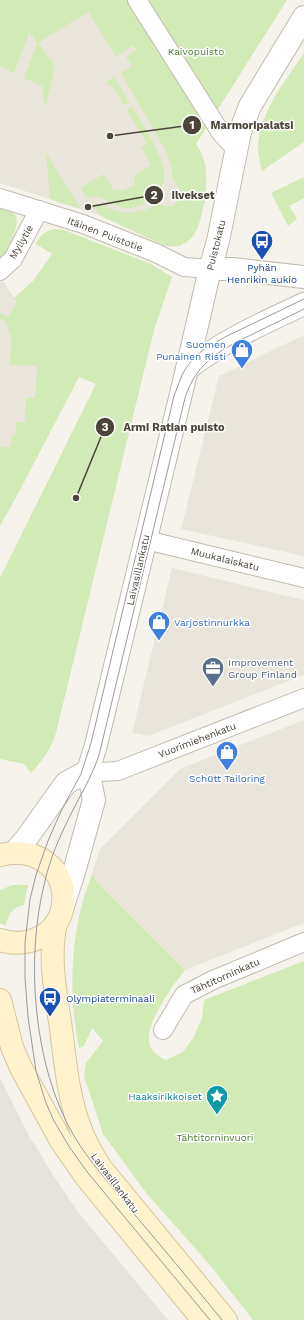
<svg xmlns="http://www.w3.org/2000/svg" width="304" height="1320" font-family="'Work Sans',sans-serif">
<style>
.residential{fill:#eae5da}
.industrial{fill:#e6e2dd}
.green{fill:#d2eab5}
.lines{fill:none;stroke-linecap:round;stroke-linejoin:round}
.minor-casing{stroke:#c2bbae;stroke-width:20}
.tertiary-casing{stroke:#c2bbae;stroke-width:24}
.secondary-casing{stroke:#d6c79b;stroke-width:24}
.minor{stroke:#fff;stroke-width:18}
.tertiary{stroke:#fff;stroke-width:22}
.secondary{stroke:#fff3cd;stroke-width:22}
.tram{stroke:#9a9a9a;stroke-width:1}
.labels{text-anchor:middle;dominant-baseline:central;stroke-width:3;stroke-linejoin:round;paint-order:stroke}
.park-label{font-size:10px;fill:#4a7f2a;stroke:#fff}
.street-label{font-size:10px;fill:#4b4439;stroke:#fff}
.transit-label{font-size:10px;fill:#164399;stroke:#fff}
.shop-label{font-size:10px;fill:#366cbe;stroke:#fff;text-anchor:end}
.service-label{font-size:10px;fill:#4e5e75;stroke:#fff;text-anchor:start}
.culture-label{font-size:10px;fill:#0d838f;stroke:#fff;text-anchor:end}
.leader{fill:none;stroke:#4b4439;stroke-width:1.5}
.callout-dot{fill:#4b4439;stroke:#fff;stroke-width:1.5}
.mark-label{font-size:12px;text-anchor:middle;font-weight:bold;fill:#fff}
.callout-label{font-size:11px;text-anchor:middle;font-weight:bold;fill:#4b4439;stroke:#fff;stroke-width:3;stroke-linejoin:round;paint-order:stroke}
</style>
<rect width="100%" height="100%" fill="#f6f3ec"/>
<g class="residential">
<path d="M100,4l6,1 28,43 67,104 4,13 1,11 -1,25 -7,26 -7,11 -11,8 -8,1 -9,-2 -62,-29 -101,-33v-178l29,28 8,10z"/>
<path d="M3,281l55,85 -58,107v-191z"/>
<path d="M304,335v221l-123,-27 38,-153z"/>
<path d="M172,568l132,32v75l-156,61 -16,-3z"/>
<path d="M304,720v203l-119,47 -88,-88 -5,-8 8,-25 80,-80z"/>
</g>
<path class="industrial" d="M0,1078l28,56 27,44 23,34 90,108h-168z"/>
<g class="green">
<path d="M0,0h287l-91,144c4,7 7,13 9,20 4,17 -2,59 -12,72 -8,10 -19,12 -30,9l-62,-29 -12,-12c15,-1 18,5 31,8 12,2 26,-1 37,-8l13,3 5,-3 5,-6 -1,-10 -7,-10v-10l-6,-17 -45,-78 11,-7 -6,-9 10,-7 -3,-4 -17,10 -28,-44 -50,31 17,23 -10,42 -3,-22 -18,-8 13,-35 -8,-10 -15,40 -14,-7z"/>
<path d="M304,53v89l-42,29c-2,-7 -3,-14 -4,-21 0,-37 27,-68 46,-97z"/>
<path d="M114,77l15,25 -5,3 -12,-20 -3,1 -3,-4z"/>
<path d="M132,107c8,13 17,26 23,40 11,21 17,37 -6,53 -6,5 -18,10 -25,8 -14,-3 -23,-16 -37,-10l-7,-10 24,-14 9,15 10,2 11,-6 1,-10 16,-10 -10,-17 6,-5 -20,-33z"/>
<path d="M46,153l35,56 -31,-10z"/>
<path d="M304,177v21l-15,8 8,13 -9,7 -17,-33z"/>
<path d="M0,208c4,2 9,2 12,4 13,8 -4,34 -8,44l-4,4z"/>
<path d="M55,229l9,1 87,34 21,13 -18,53 -98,403c-5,16 -13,27 -25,40l-7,-9 -24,-5v-181l96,-194 -17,-7 -59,113 -20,36v-79h11l1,-12h4v-13h9l1,-24h9l2,-32 -28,-1 3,-24 -6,-19 -6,-3v-6l8,4 9,-15 -3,-4 19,-17 19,-27 -16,-10c4,-9 9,-13 19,-15z"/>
<path d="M92,874l5,8 88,88c-12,15 -39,52 -36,72 1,9 9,14 17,18l17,-8 10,-14 9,-20 2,-18 100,-39v359h-51l-44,-56 -62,-70 -44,-60 -19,-58 2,-13 17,-22 -11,-13 -8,18 -5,2c-9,-44 -9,-91 1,-136 3,-13 8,-26 12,-38z"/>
<path d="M13,885h15l-4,20c-12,2 -17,11 -18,21l-6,-3v-33z"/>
</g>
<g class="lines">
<g class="minor-casing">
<g id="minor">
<path d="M137,0l84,133 15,16"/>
<path d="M0,198l83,26 73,29 28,14 26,2"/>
<path d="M0,271l13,-12 26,-49"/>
<path d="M146,540l158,38"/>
<path d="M88,771l13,1 17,-1 186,-73"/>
<path d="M163,1030l21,-35 29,-15 91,-38"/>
</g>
</g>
<g class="tertiary-casing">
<g id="tertiary">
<path d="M210,269h22l72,8"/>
<path d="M187,369c36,-28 76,-46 117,-65"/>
<path d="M14,853l12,-14 40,-56 22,-12"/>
<path d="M63,906l11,-34 20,-72 -6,-29 8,-26 91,-376 23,-100 8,-28 22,-109 10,-26 54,-89"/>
</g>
</g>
<g class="secondary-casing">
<g id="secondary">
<path d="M0,855c34,-9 67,12 63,49 -3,31 -36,45 -63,36"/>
<path d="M56,923c-8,35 0,71 5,106 4,32 7,65 18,96 5,15 13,29 22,43l125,152"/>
<path d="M0,1000l12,47 9,21 40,73 25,36 117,143"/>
</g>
</g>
<use href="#minor" class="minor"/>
<use href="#tertiary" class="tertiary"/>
<use href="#secondary" class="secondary"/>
<g class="tram">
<path d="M210,1320l-122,-147 -18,-25 -16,-27 -8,-18 -10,-32 -8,-54 -3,-39v-35l5,-44 6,-24 12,-34 14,-32 19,-35 10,-31 83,-347 8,-21 4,-7 7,-9 11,-10 21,-12 79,-38"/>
<path d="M222,1320c-31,-38 -62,-76 -94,-113 -18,-23 -39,-46 -54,-71 -41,-70 -49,-178 -29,-255 5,-22 14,-43 24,-63 10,-21 23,-41 30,-63l86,-357c12,-38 39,-50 72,-66 16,-8 31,-15 47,-23"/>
</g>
</g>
<defs>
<g id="bus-pin" transform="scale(1.15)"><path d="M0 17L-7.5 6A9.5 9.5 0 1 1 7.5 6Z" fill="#1a4fb4" stroke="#fff"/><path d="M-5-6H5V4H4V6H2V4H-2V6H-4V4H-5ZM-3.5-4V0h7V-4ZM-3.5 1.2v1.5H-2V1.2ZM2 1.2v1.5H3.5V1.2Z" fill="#fff"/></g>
<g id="shop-pin" transform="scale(1.15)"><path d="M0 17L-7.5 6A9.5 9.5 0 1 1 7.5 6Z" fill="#3f7fe0" stroke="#fff"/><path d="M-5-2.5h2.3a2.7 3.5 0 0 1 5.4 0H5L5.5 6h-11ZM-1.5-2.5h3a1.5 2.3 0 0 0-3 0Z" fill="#fff"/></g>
<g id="office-pin" transform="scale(1.15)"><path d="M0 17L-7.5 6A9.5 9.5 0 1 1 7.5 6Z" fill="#5c6f8a" stroke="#fff"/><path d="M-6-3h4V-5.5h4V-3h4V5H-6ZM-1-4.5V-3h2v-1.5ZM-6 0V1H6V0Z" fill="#fff"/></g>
<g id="sight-pin" transform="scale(1.15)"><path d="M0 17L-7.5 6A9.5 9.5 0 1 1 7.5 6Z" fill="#0f9aa8" stroke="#fff"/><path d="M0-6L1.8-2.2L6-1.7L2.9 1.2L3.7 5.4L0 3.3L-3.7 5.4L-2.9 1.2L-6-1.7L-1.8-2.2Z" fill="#fff"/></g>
</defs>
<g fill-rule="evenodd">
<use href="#bus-pin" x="262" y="241"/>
<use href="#shop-pin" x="242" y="350"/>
<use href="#shop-pin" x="159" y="622"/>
<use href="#office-pin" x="213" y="668"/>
<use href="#shop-pin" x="227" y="752"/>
<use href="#bus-pin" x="50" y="998"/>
<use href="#sight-pin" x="217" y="1096"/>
</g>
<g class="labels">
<g class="park-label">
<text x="196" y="51">Kaivopuisto</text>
<text x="215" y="1137">Tähtitorninvuori</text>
</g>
<g class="street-label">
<text transform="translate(105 234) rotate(21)">Itäinen Puistotie</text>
<text transform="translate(21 242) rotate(-60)">Myllytie</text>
<text transform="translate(216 245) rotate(-76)">Puistokatu</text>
<text transform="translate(225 559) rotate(14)">Muukalaiskatu</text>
<text transform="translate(138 570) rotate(-77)">Laivasillankatu</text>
<text transform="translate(197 740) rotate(-21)">Vuorimiehenkatu</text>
<text transform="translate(225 976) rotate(-24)">Tähtitorninkatu</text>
<text transform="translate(115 1183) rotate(53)">Laivasillankatu</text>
</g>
<g class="transit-label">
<text x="262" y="267">Pyhän<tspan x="262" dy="12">Henrikin aukio</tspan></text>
<text x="66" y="998" text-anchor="start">Olympiaterminaali</text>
</g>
<g class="shop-label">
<text x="226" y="344">Suomen<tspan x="226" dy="12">Punainen Risti</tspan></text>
<text x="174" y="622" text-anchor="start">Varjostinnurkka</text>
<text x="227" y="778" text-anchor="middle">Schütt Tailoring</text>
</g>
<g class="service-label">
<text x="228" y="662">Improvement<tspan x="228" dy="12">Group Finland</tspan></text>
</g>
<g class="culture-label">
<text x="202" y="1096">Haaksirikkoiset</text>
</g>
</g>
<path class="leader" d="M110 136L192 125M88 207L154 195M76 498L105 427"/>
<g class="callout-dot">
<circle cx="110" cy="136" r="4"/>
<circle cx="88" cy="207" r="4"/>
<circle cx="76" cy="498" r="4"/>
<circle cx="192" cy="125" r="10"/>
<circle cx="154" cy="195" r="10"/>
<circle cx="105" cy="427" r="10"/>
</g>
<g class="mark-label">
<text x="192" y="129">1</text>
<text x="154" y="199">2</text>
<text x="105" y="431">3</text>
</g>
<g class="callout-label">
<text x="252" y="129">Marmoripalatsi</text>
<text x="193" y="199">Ilvekset</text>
<text x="174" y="431">Armi Ratian puisto</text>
</g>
</svg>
